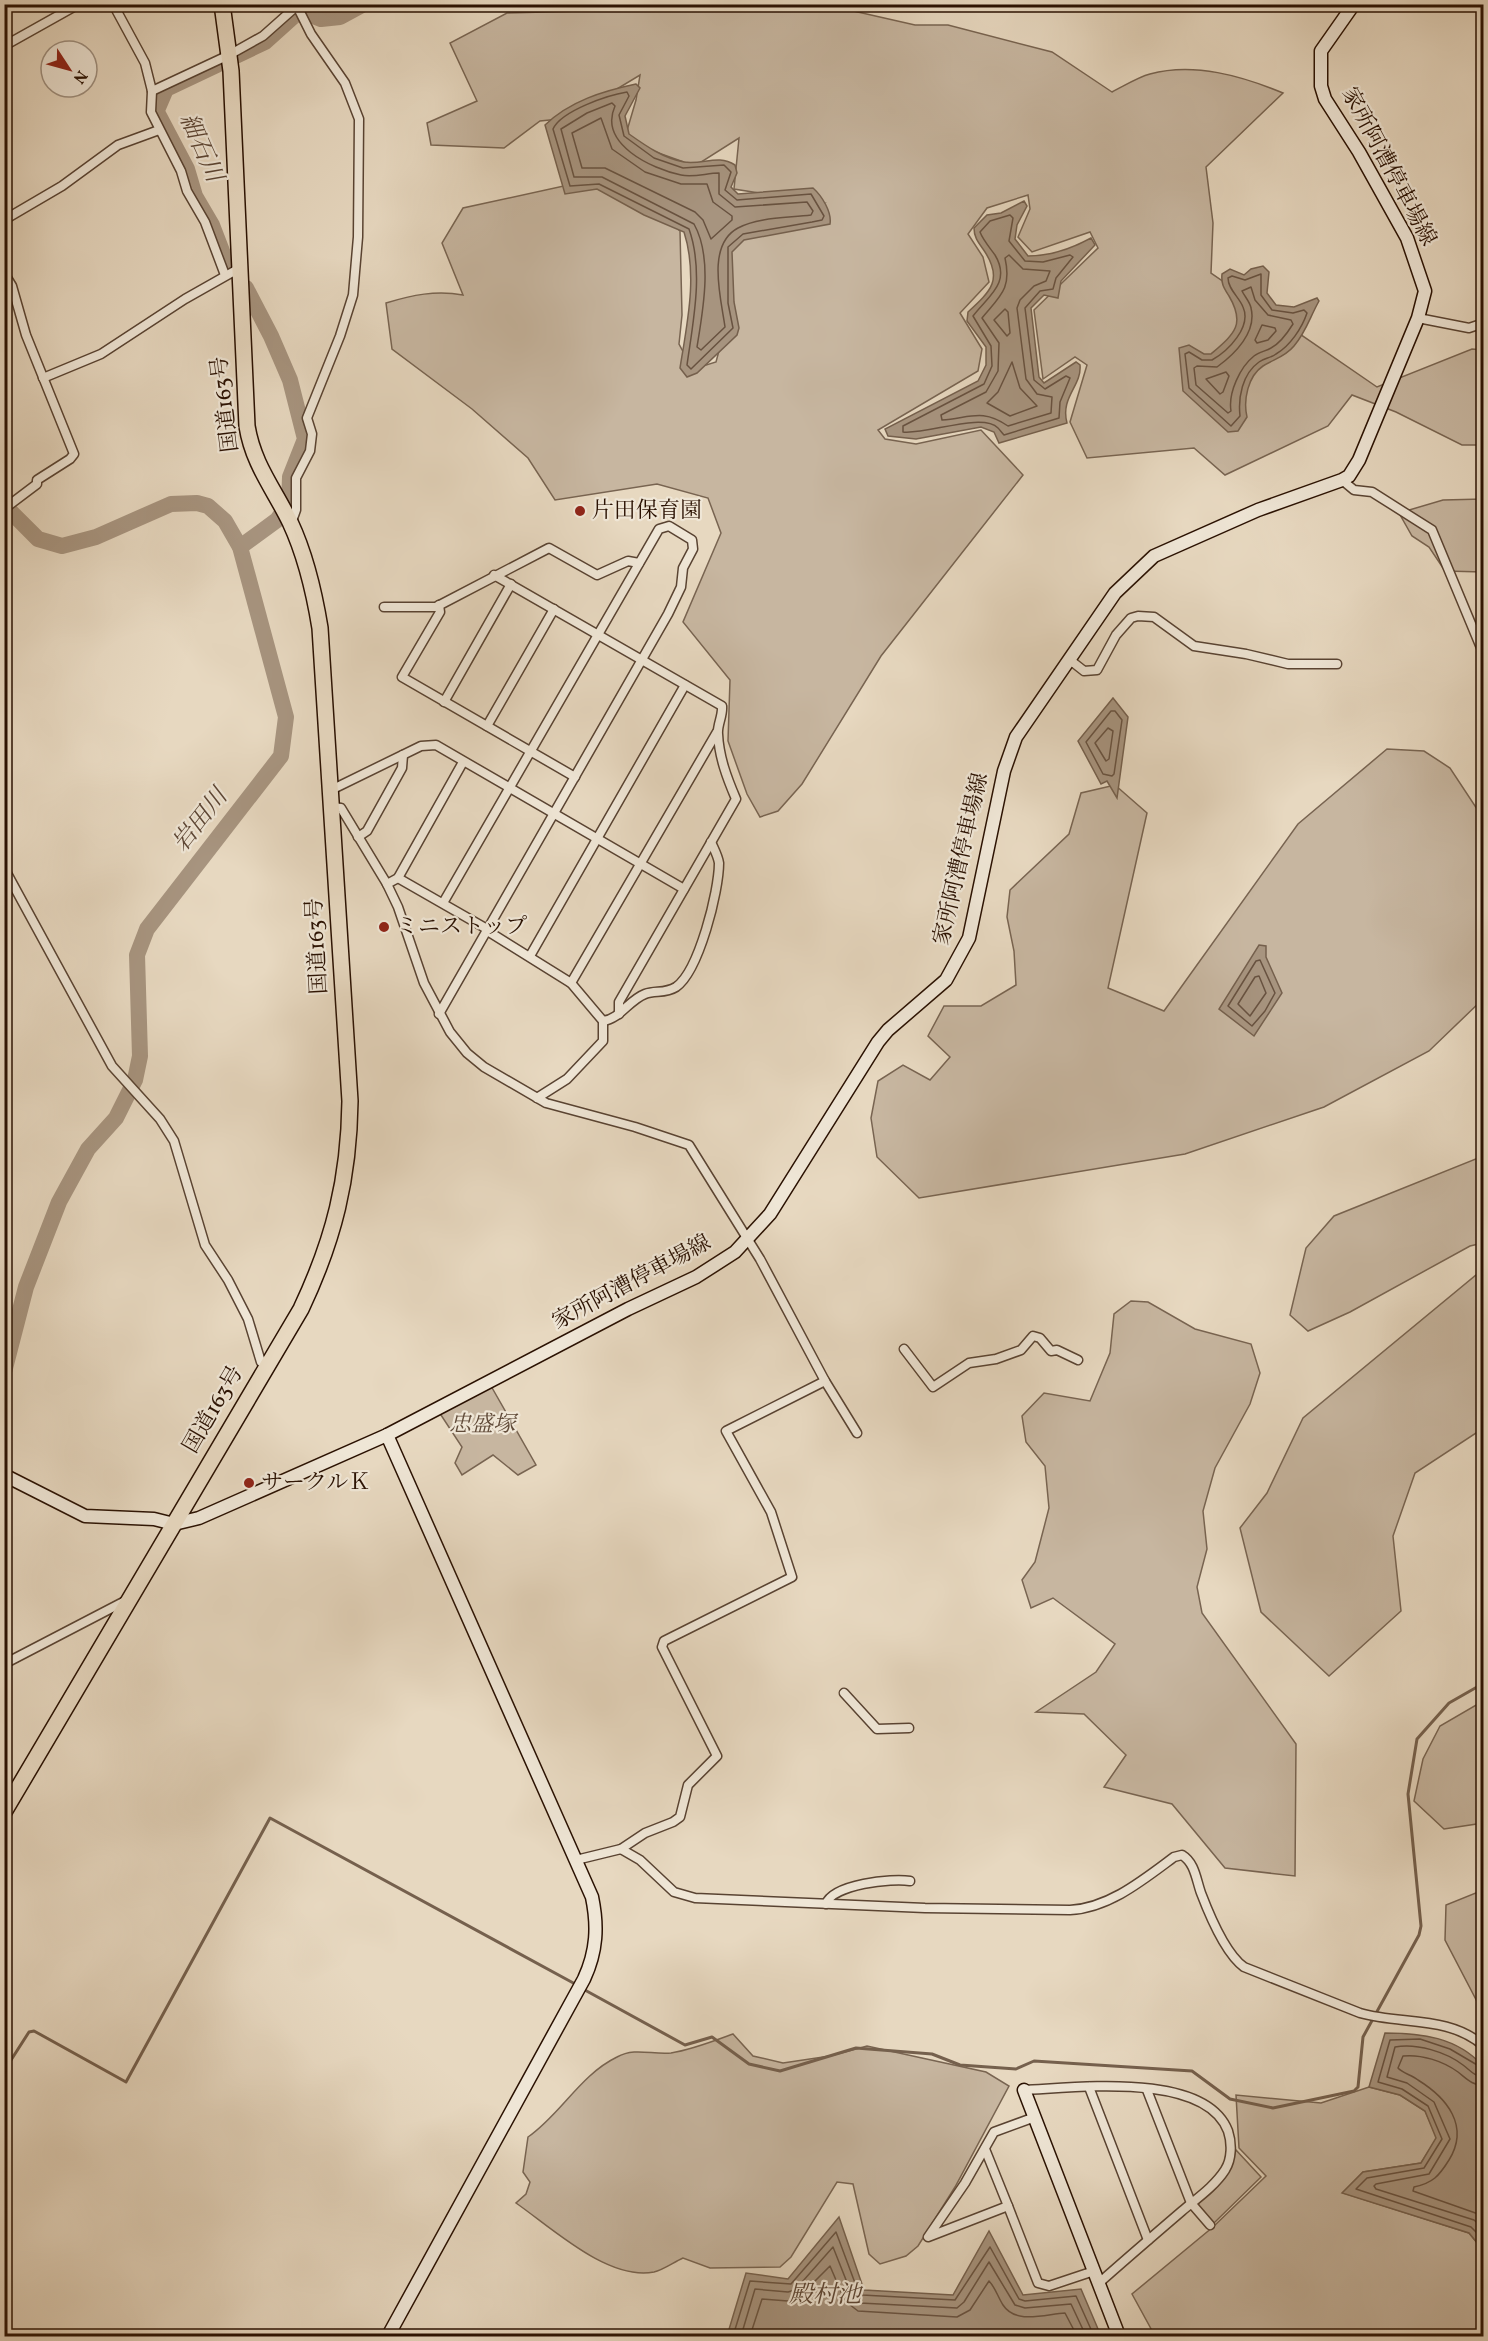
<svg xmlns="http://www.w3.org/2000/svg" width="1488" height="2341" font-family="Vollkorn,'Noto Serif JP',serif">
<style>
.green{fill:#c7b6a0;stroke:#786451;stroke-width:1.5}
.water{fill:#a7947f;stroke:#75604d;stroke-width:1.5}
.lines{fill:none;stroke-linecap:round;stroke-linejoin:round}
.shore{stroke:#685240;stroke-width:1.5}
.stream{stroke:#75604d;stroke-width:3}
.river{stroke:#a7947f;stroke-width:16}
.street-casing{stroke:#594332;stroke-width:11}
.secondary-casing{stroke:#2a1102;stroke-width:15}
.highway-casing{stroke:#2a1102;stroke-width:18}
.street{stroke:#efe6d6;stroke-width:8}
.secondary{stroke:#efe6d6;stroke-width:12}
.highway{stroke:#e7d8c0;stroke-width:15}
.poi-dot{fill:#8f2418;stroke:#efe6d6;stroke-width:2}
.labels{text-anchor:middle;dominant-baseline:central;stroke-width:4.5;stroke-linejoin:round;paint-order:stroke}
.street-label{font-size:22px;fill:#2a1102;stroke:#efe6d6}
.poi-label{font-size:22px;fill:#2a1102;stroke:#efe6d6;text-anchor:start}
.park-label{font-size:22px;font-style:italic;fill:#614b39;stroke:#efe6d6}
.water-label{font-size:24px;font-style:italic;fill:#5c4534;stroke:#efe6d6}
</style>
<rect width="100%" height="100%" fill="#e7d8c0"/>
<filter id="stains"><feTurbulence type="fractalNoise" baseFrequency=".00333" numOctaves="4"/><feColorMatrix values="0 0 0 0 .2 0 0 0 0 .09 0 0 0 0 .02 0 0 0 .5 -.17"/></filter>
<radialGradient id="worn" r=".72"><stop offset=".6" stop-color="#630" stop-opacity="0"/><stop offset="1" stop-color="#630" stop-opacity=".3"/></radialGradient>
<g class="green">
<path d="M687,4l140,1 88,20h33l104,27 60,40c12,-6 26,-15 38,-18 44,-12 92,2 133,19l-77,74 7,56 -2,50 166,114 95,-38 11,1v95h-21l-66,-33 -44,-17 -24,31 -103,49 -31,-27 -107,10 -17,-36 17,-57 -12,-8 -32,22 -9,-69 64,-62 -8,-16 -58,20 -14,-15 12,-28 -2,-14 -41,13 -19,26 15,23 6,25 -29,31 22,36 -4,22 -100,59 7,9 31,5 65,-14 42,45 -142,181 -79,128 -24,27 -18,6 -13,-23 -19,-53 2,-61 -47,-58 38,-89 -13,-35 -51,-14 -102,16 -27,-42 -56,-49 -80,-60 -6,-46c26,-8 50,-13 77,-8l-21,-52 21,-35 128,-28 56,21 33,30 2,84 -3,29 7,13 14,10 16,-5 13,-48 -5,-74 100,-37 -90,-14 5,-51 -44,28 -45,-16 -24,-16 10,-34 4,-25 -71,43 -29,3 -36,27 -73,-3 -4,-22 50,-22 -27,-58 57,-30 149,-4z"/>
<path d="M1483,499v73l-38,-1 -16,-24 -17,-11 -13,-23 44,-13z"/>
<path d="M1387,749l37,2 26,17 33,50v181l-54,52 -105,56 -139,47 -266,44 -42,-41 -6,-39 7,-37 25,-16 27,15 20,-23 -22,-21 16,-30h37l35,-21 -2,-34 -7,-34 3,-27 59,-56 12,-41 34,-8 32,28 -39,175 56,23 134,-187z"/>
<path d="M1483,1156v87l-13,3 -120,66 -42,19 -18,-16 16,-67 28,-32z"/>
<path d="M1483,1274v162l-4,-5 -64,42 -22,63 8,75 -72,65 -68,-64 -21,-84 27,-35 36,-75 173,-143z"/>
<path d="M1131,1301l17,1 47,27 56,15 9,29 -10,31 -35,64 -12,43 4,38 -10,38 5,26 94,131 -1,132 -70,-8 -53,-64 -68,-17 22,-32 -42,-41 -48,-2 60,-40 19,-28 -62,-46 -22,10 -9,-28 13,-18 14,-54 -4,-42 -19,-24 -4,-26 22,-23 46,8 20,-48 4,-39z"/>
<path d="M491,1386l45,79 -18,10 -25,-20 -31,20 -7,-12 7,-16 -23,-35z"/>
<path d="M1483,1701v122l-39,6 -30,-28 9,-42 17,-33z"/>
<path d="M1483,1890v123l-38,-73 1,-35z"/>
<path d="M733,2034l20,22 30,7 47,-7 37,-10 119,26 23,14 -54,101 -37,59 -12,10 -26,8 -11,-10 -16,-70 -16,-2 -46,75 -11,10 -70,1 -27,-10c-9,4 -20,12 -29,14 -46,9 -102,-44 -138,-69l10,-9 4,-12 -7,-10 5,-35c33,-23 52,-62 89,-80 18,-10 35,-2 54,-4 20,-3 43,-12 62,-19z"/>
<path d="M1369,2087l31,8 25,16 12,27 -16,25 -58,9 -20,21 126,40 14,17v86h-328l-23,-42 81,-67 53,-51 -27,-28 -3,-53 85,8z"/>
<path d="M1236,2150l25,27 -48,47 -15,-18 1,-3 31,-34z"/>
</g>
<g class="water">
<path d="M636,84l4,4 -15,28 4,18c17,12 34,24 55,28 19,3 34,-8 51,3l2,8 -6,14 7,7 75,-6c9,8 19,24 17,36l-86,16 -12,12 2,50 5,26 -2,7 -40,38 -10,4 -7,-9c7,-44 18,-93 4,-136l-40,-17 -47,-26 -32,5 -20,-69c25,-24 58,-34 91,-41z"/>
<path d="M1024,201l3,5 -10,19 -2,14 13,17c23,0 43,-7 63,-18l4,7 -34,36 -3,17 -14,-3 -13,13 8,69 5,6 32,-21 4,3c2,21 -20,32 -13,58l-68,20 -5,-11 -13,-5 -65,12 -28,-3 -3,-7 93,-48 8,-16v-18l-19,-26 1,-9c23,-21 36,-33 15,-63 -5,-7 -9,-12 -9,-21l13,-13 14,-2z"/>
<path d="M1263,266l6,6 -2,21 9,12 18,2 23,-9 2,3c-9,16 -13,31 -25,45 -9,11 -20,13 -31,20 -15,10 -20,34 -16,51l-9,14 -10,1 -45,-41 -4,-43 10,-3 15,9h7c23,-20 35,-29 18,-58 -5,-8 -8,-12 -7,-22l8,-5 14,6 7,-6z"/>
<path d="M1113,698l15,19 -11,81 -10,-17 -6,3 -23,-43z"/>
<path d="M1259,945l7,1v11l16,36 -28,43 -35,-27z"/>
<path d="M1385,2033c36,0 72,4 98,33v184l-14,-17 -127,-40 21,-21 58,-9 15,-25 -11,-27 -25,-16 -31,-8z"/>
<path d="M839,2217l25,73 89,5 36,-64 34,64 58,-6 20,47h-374l19,-63 42,6z"/>
</g>
<g class="lines">
<g class="shore">
<path d="M627,92l2,4 -10,19 5,21 30,22 29,10 41,-3 7,7 -6,18 12,10 74,-6 13,22 -2,4 -10,2 -69,12 -15,13v56l5,25 -42,41 -4,-4c6,-43 17,-94 2,-136l-90,-45 -29,2 -17,-57c8,-18 55,-34 74,-37z"/>
<path d="M612,103l3,3c-17,38 37,63 66,69 12,3 26,-2 38,-2v21l16,13 72,-5 6,9 -2,4c-23,3 -53,2 -73,13 -32,17 -17,70 -13,99l-24,23 -4,-3c6,-37 16,-89 -3,-123l-92,-47h-28l-13,-48 26,-16z"/>
<path d="M601,118l11,31 33,23 36,12h26l6,18 19,14v4l-21,19 -8,-19 -8,-8 -90,-44h-23l-10,-35z"/>
<path d="M1010,215l3,3 -4,23 16,20 18,1 27,-7 3,2 -17,21 -3,11 -13,2 -15,17 9,72 11,9 21,-13 4,2 -10,24 -1,16 -55,17c-2,-2 -4,-5 -6,-7 -16,-16 -72,7 -95,4v-6l81,-42 8,-18 -1,-20 -18,-30c14,-19 39,-33 22,-61 -5,-7 -12,-15 -15,-23l10,-11z"/>
<path d="M1009,255l14,14 27,2 -4,10 -12,5 -14,14 -3,8 9,71 11,15 15,3 -1,16 -43,13c-26,-18 -38,-8 -66,-6l-1,-5 45,-23 12,-21 1,-28 -17,-25c18,-22 30,-29 23,-60z"/>
<path d="M1261,274v21l11,15 21,3 11,-3 3,3c-5,15 -17,33 -31,41 -5,4 -12,4 -17,8 -17,12 -21,36 -19,54l-9,10 -42,-38 -4,-34 4,-2 13,8h10c16,-9 40,-33 31,-53 -4,-10 -15,-18 -15,-29l4,-2 13,4z"/>
<path d="M1251,287l4,13 13,15 23,5 2,4c-5,8 -12,19 -22,24 -5,3 -12,4 -17,8 -14,11 -26,37 -23,55l-3,2 -32,-28 -2,-17 3,-2 20,1c18,-13 40,-35 34,-59 -1,-6 -6,-11 -9,-17z"/>
<path d="M1005,309l3,3 2,21 -3,3 -13,-16z"/>
<path d="M1262,325l13,3 1,3 -8,9 -11,3 -2,-3z"/>
<path d="M1012,362l8,26 17,18 -27,10 -23,-13 11,-11z"/>
<path d="M1226,372l3,4 -6,16 -3,2 -14,-15z"/>
<path d="M1111,711h4l7,9 -8,54 -2,2 -9,-2 -17,-32z"/>
<path d="M1108,728l5,3 -4,28 -3,2 -11,-18z"/>
<path d="M1260,960l15,33 -10,18 -13,15 -24,-20 28,-45z"/>
<path d="M1259,976l7,17 -16,23 -12,-12 17,-27z"/>
<path d="M1484,2069l-34,-20 -30,-10 -30,1 -12,42 24,7 26,17 14,33 -18,29 -57,10 -11,11 115,38 13,13"/>
<path d="M1484,2077c-10,-1 -13,-6 -21,-12 -17,-13 -46,-22 -68,-18l-8,30 20,6 27,19 16,37 -21,35 -53,10 -2,2 2,3 98,31 10,9"/>
<path d="M1484,2086c-12,-1 -17,-7 -26,-14 -15,-11 -37,-18 -55,-16l-5,12c4,5 14,7 20,12 29,18 52,46 31,80 -10,16 -16,23 -35,27l-1,4 71,25"/>
<path d="M733,2336l17,-55 41,3 45,-52 22,59 4,4 93,5 35,-53 29,52 6,2 51,-5 18,40"/>
<path d="M741,2336l14,-47 33,3 7,-2 38,-43 19,48 8,8 97,5 7,-6 25,-40 26,43 10,3 46,-4 15,32"/>
<path d="M750,2336l12,-37 26,2 9,-2 33,-33 15,35 13,10 99,6 13,-7 19,-29c6,6 9,16 14,24 13,20 43,9 62,8l12,23"/>
</g>
<g class="stream">
<path d="M583,1989l102,56 27,-8 37,27 31,7 76,-23 76,6 28,11 56,4 18,-8 158,10 38,28 43,9 81,-17 4,-4 5,-50 56,-102 2,-9 -13,-132 9,-55 32,-36 35,-20"/>
<path d="M4,2071l25,-39 5,-1 92,51 144,-264 307,167"/>
</g>
<g class="river">
<path d="M227,264l-15,-39 -17,-29 -8,-27 -29,-55 -1,-4 9,-21 99,-47 30,-27 14,-1 12,5 19,-2 24,-13"/>
<path d="M4,505l34,34 24,7 34,-9 75,-33 26,-1 11,3 17,15 15,26 46,170 -5,39 -134,173 -10,26 3,101 -5,24 -19,38 -28,31 -29,53 -33,85 -22,85"/>
<path d="M240,547l37,-27 12,-17 1,-26 15,-38 -15,-59 -19,-44 -25,-48"/>
</g>
<g class="street-casing">
<g id="street">
<path d="M113,4l32,59 7,28 -1,21 30,59 6,20 18,31 20,53"/>
<path d="M4,46l75,-42"/>
<path d="M152,91l77,-36 34,-19 36,-32"/>
<path d="M4,220l58,-34 56,-41 41,-15"/>
<path d="M4,273l8,13 14,49 48,119 -4,5 -33,21v4l-33,25"/>
<path d="M1418,318l51,10 15,-5"/>
<path d="M43,378l58,-24 84,-55 53,-30"/>
<path d="M1342,480l12,10 18,2 60,38 52,125"/>
<path d="M291,524l5,-14v-32l14,-27 2,-17 -5,-16 33,-82 13,-41 5,-58 1,-118 -14,-36 -34,-49 -14,-28"/>
<path d="M494,575l228,131c1,10 -5,19 -4,28 1,23 9,44 18,65l-117,203v12"/>
<path d="M439,605l1,7 -38,65 173,100"/>
<path d="M384,607h52l113,-59 48,27 31,-14 11,2"/>
<path d="M1070,660l14,11 13,-1 19,-35 15,-17 7,-2 16,1 40,29 52,8 42,10h49"/>
<path d="M444,702l67,-118"/>
<path d="M487,726l67,-117"/>
<path d="M331,790l90,-44 15,-1 248,144"/>
<path d="M332,807l9,1 46,76 11,23 26,76 26,49 17,21 17,14 62,36 89,24 54,18 71,114 65,122 32,52"/>
<path d="M358,837l9,-6 35,-63 1,-13"/>
<path d="M4,868l108,198 48,53 14,22 31,104 23,35 20,39 13,43 5,5"/>
<path d="M398,878l89,51"/>
<path d="M387,884l11,-6 65,-116"/>
<path d="M486,930l85,53 32,38v20l-36,38 -30,19"/>
<path d="M530,956l155,-271"/>
<path d="M571,983l146,-251"/>
<path d="M439,1014l229,-400 13,-27 2,-19 10,-19 -1,-9 -23,-14 -10,3 -216,374"/>
<path d="M603,1021c17,-2 26,-21 42,-27 10,-4 20,0 31,-7 23,-16 43,-96 43,-124 -1,-7 -5,-14 -8,-21"/>
<path d="M904,1349l29,38 36,-24 27,-4 25,-9 12,-14 7,2 11,13 6,-1 21,10"/>
<path d="M4,1664l125,-65"/>
<path d="M844,1693l33,36 32,-1"/>
<path d="M621,1849l24,-16 28,-11 7,-5 8,-32 29,-29 -55,-109 2,-6 128,-64 -21,-65 -45,-81 99,-50"/>
<path d="M576,1860l45,-11 19,11 34,32 21,6 230,10 145,2c39,-2 73,-30 104,-53l8,-2c13,8 14,24 19,38 8,21 25,61 43,74l116,46c42,12 88,2 124,33"/>
<path d="M826,1904c7,-20 66,-26 84,-23"/>
<path d="M1089,2087l59,153"/>
<path d="M1024,2090c51,-2 181,-19 204,41 4,12 4,28 -3,39 -11,17 -29,29 -43,41 -28,24 -56,48 -83,72"/>
<path d="M1147,2090l44,113 19,22"/>
<path d="M1035,2117l-41,15 -29,51 -37,54 80,-31 30,77 11,3 45,-15"/>
<path d="M985,2149l23,57"/>
</g>
</g>
<g class="secondary-casing">
<g id="secondary">
<path d="M387,1435l205,462c6,29 5,54 -8,82l-196,357"/>
<path d="M4,1475l81,41 69,3 20,5 25,-6 188,-83 241,-126 68,-32 39,-25 35,-38 108,-172 10,-12 58,-50 23,-42 35,-167 12,-34 99,-144 39,-37 104,-46 84,-30 7,-4 10,-16 59,-142 7,-27 -18,-53 -48,-86 -34,-53 -4,-13v-35l33,-47"/>
<path d="M1024,2090l95,246"/>
</g>
</g>
<g class="highway-casing">
<path id="highway" d="M4,1812l297,-503c33,-70 48,-130 49,-208l-30,-473c-6,-37 -14,-72 -30,-106 -16,-33 -37,-58 -43,-96l-16,-355 -9,-67"/>
</g>
<use href="#street" class="street"/>
<use href="#secondary" class="secondary"/>
<use href="#highway" class="highway"/>
</g>
<g class="poi-dot">
<circle cx="580" cy="511" r="6"/>
<circle cx="384" cy="927" r="6"/>
<circle cx="249" cy="1483" r="6"/>
</g>
<g class="labels">
<g class="street-label">
<text transform="translate(1388 167) rotate(62)">家所阿漕停車場線</text>
<text transform="translate(226 404) rotate(-97)">国道163号</text>
<text transform="translate(962 859) rotate(-77)">家所阿漕停車場線</text>
<text transform="translate(318 946) rotate(-93)">国道163号</text>
<text transform="translate(632 1283) rotate(-28)">家所阿漕停車場線</text>
<text transform="translate(214 1410) rotate(-60)">国道163号</text>
</g>
<g class="poi-label">
<text x="592" y="511">片田保育園</text>
<text x="396" y="927">ミニストップ</text>
<text x="261" y="1483">サークルＫ</text>
</g>
<g class="park-label">
<text x="482" y="1425">忠盛塚</text>
</g>
<g class="water-label">
<text transform="translate(200 148) rotate(66)">細石川</text>
<text transform="translate(201 821) rotate(-52)">岩田川</text>
<text x="825" y="2296">殿村池</text>
</g>
</g>
<rect width="1488" height="2341" fill="none" stroke="#e7d8c0" stroke-width="24"/>
<rect x="6" y="6" width="1476" height="2329" fill="none" stroke="#2a1102" stroke-width="3"/>
<rect x="12" y="12" width="1464" height="2317" fill="none" stroke="#2a1102" stroke-width="1.5"/>
<g transform="translate(69 69) rotate(126)"><circle r="28" fill="#efe6d6" stroke="#a09181" stroke-width="1.5"/>
<path d="M0-4.5L10 22L0 15L-10 22Z" fill="#8f2418"/>
<text y="-9" font-size="16" font-weight="bold" text-anchor="middle" fill="#2a1102">N</text>
</g>
<rect width="100%" height="100%" filter="url(#stains)"/>
<rect width="100%" height="100%" fill="url(#worn)"/>
</svg>
